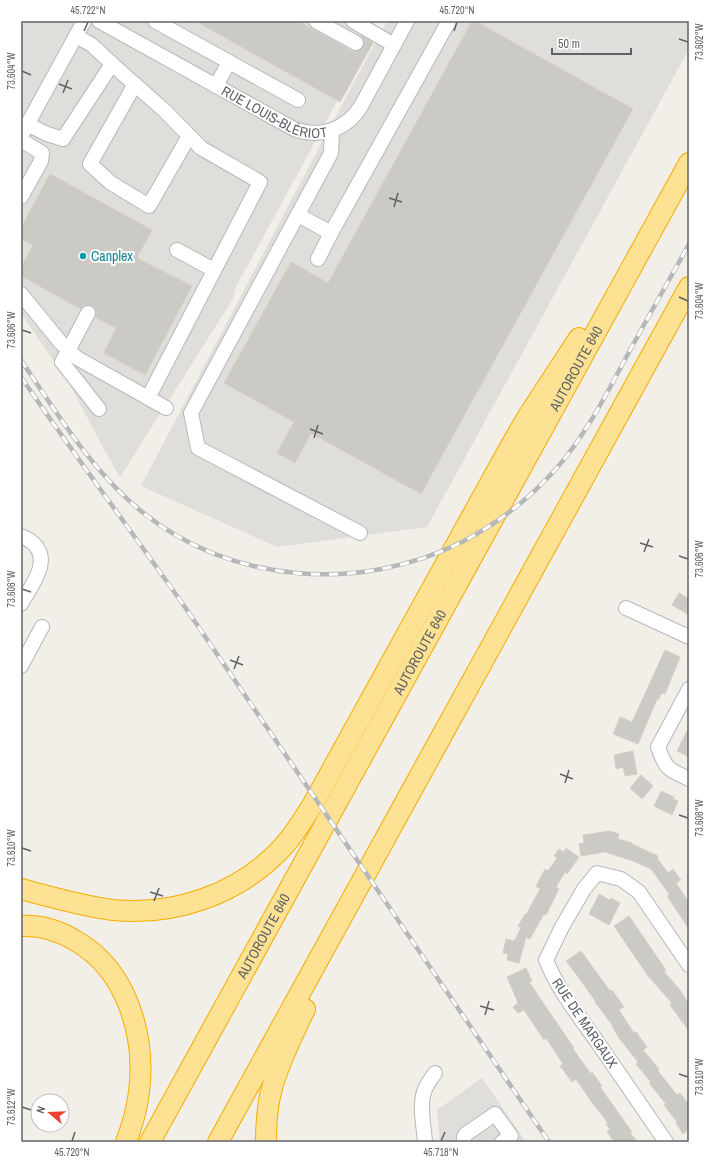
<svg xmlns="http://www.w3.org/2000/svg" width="710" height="1163" font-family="'Archivo Narrow',sans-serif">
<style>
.industrial{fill:#e0deda}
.building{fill:#cccac5;stroke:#d6d1c6}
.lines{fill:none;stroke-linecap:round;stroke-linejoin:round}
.minor-casing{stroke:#b5b8bc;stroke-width:16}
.highway-casing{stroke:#f9ab00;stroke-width:22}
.minor{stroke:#fff;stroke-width:14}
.highway{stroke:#fde293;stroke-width:20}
.rail-casing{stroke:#b6b7b8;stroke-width:4.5}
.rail{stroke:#fff;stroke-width:3;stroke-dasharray:9;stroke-linecap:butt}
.ticks{fill:none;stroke:#5f6368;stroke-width:1.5}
.culture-dot{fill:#0f9aa8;stroke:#fff;stroke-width:1.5}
.labels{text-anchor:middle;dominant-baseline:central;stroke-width:4;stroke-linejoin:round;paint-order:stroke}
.street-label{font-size:14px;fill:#5f6368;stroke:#fff}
.culture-label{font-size:14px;fill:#0d838f;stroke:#fff;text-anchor:start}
.neatline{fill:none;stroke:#5f6368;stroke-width:1.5}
.ticks-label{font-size:10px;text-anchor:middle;fill:#5f6368}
</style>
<rect width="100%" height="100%" fill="#f1efe8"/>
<g class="industrial">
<path d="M21,21h328l24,14 -137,252 -3,12 -113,178 -8,-13 -42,-79 -49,-72z"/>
<path d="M387,21h302v28l-262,478 -150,20 -136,-61 175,-333z"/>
<path d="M482,1078l44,64h-86l-3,-32z"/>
</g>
<g class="building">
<path d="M195,21h103l54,30 8,-1 3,-3 1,-5 -3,-7 12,8 -33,59z"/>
<path d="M472,21h3l158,88 -212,385 -110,-61 -16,30 -18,-10 17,-31 -70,-39 67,-121 37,21z"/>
<path d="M50,174l102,56 -15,28 55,28 -47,89 -41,-22 12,-25 -21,-11 1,-5 -1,-4 -3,-2 -5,-1 -4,1 -2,3 -60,-33v-9l12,-22 -12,-6v-11z"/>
<path d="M679,593l10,6v16l-17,-10z"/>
<path d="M665,650l15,7 -15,37 -3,-1 -4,7 -1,-1 -19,45 -25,-10 7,-17 12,5z"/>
<path d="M689,727v30l-12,-6z"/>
<path d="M633,751l4,23 -12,2 -2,-9 -7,2 -2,-14z"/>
<path d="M641,775l12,11 -11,13 -12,-11z"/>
<path d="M661,791l13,6 -1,2 5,2 -6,14 -18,-9z"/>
<path d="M610,831l9,3 -1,5 14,4v1l26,12 -1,2 11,15 5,-4 8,11 -5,3 13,20v26l-22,-33 3,-1 -19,-26 -18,-8 -28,-9 -24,4 -2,-12 5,-1 -1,-8z"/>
<path d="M566,848l13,9 -12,17 -2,-2 -9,15 3,2 -13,26 -2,-1 -14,25 -4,-2 -7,26 -12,-3 1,-6 -5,-1 3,-14 8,2 7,-13 -3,-2 7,-12 1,1 14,-26 -4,-3 9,-17 3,2 9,-13 -3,-2 5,-7 5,3z"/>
<path d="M599,894l11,6 1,-2 9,5 -11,22 -20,-11z"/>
<path d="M629,916l37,54 -2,2 16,18 9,14v27l-19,-26 2,-2 -24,-27 -34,-50z"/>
<path d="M581,951l29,40 2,-1 12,17 -5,3 15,23 2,-1 11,15 -4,3 16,19 -1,2 19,24 3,-2 9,12v24l-6,5 -7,-11 1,-1 -13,-17 2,-1 -17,-21 2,-1 -15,-18 2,-2 -19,-24 -7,-12h1l-18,-24h1l-17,-24 -13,-17z"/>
<path d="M526,968l6,13 -3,1 45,66 -1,1 18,25 1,-2 10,14 -2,1 32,45 -2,1 8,9h-24l-7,-11 3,-2 -4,-5 2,-1 -17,-22 -15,-22 -4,3 -12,-16 3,-2 -17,-26 -2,2 -20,-30 -6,3 -5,-6 5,-4 -11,-26z"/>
</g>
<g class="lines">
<g class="minor-casing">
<g id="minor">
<path id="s1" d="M99,21l195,108c27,10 53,0 67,-23l46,-85"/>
<path d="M155,21l143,79"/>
<path d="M316,21l40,22"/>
<path d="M353,21l41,24"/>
<path d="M76,36l16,9 30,28 43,38 36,37 59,34 -112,216"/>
<path d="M135,84l-45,80 21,19 38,23 40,-70"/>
<path d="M216,86l13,-24"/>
<path d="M27,124l20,10 16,5 49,-75"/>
<path d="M332,130l-1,23 -140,260 7,35 162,85"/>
<path d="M21,136l63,-115"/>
<path d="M21,140l21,13 -1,8 -20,36"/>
<path d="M298,215l33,18 118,-212"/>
<path d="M177,250l37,20"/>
<path d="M318,259l13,-26"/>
<path d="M21,294l40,49 16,15 89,50"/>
<path d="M88,313l-26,49 37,47"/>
<path d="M21,536c5,2 10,5 13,8 18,18 -4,43 -13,60"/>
<path d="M626,608l63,29"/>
<path d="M21,666l21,-39"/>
<path d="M689,689l-31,58c8,23 10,22 31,32"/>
<path d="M425,1142c-1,-15 -6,-36 -1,-50 2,-7 7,-13 11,-19"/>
<path d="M464,1142v-5l2,-3 29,-20 16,22 -9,6"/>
<path d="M666,1142c-23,-33 -45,-66 -68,-99 -19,-27 -40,-53 -52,-83l16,-33 22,-38 13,-16 24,6 18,13 50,73"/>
</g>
</g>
<g class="highway-casing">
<g id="highway">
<path d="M21,889c30,8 61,17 92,21 61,6 123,-15 166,-59 14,-14 24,-31 34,-47l197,-357 18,-31 51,-78"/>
<path d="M21,926c19,-1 39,5 55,15 51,29 70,95 63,151 -2,17 -7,34 -13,50"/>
<path id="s2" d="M150,1142l539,-979"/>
<path d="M218,1142l471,-855"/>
<path d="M266,1142c0,-15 1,-31 4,-46 7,-30 22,-59 35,-87"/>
</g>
</g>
<use href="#minor" class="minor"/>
<use href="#highway" class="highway"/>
<g class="rail-casing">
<g id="rail">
<path d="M21,360c36,53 70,110 120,151 89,73 219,82 321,31 35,-18 67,-43 94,-73 27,-31 47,-68 66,-104 22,-41 45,-81 67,-121"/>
<path d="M21,377c54,79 111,155 166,233l362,532"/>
</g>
</g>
<use href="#rail" class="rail"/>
</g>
<path class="ticks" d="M84,31l4,-9M454,31l3,-9M679,39l9,3M22,71l9,4M59,84l13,5M63,93l5,-13M389,198l13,4M394,207l4,-14M679,297l9,4M22,330l9,3M310,429l13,5M314,438l4,-13M640,543l13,4M644,552l5,-13M679,556l9,3M22,589l9,3M230,660l13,5M234,669l5,-13M560,774l13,5M565,783l4,-13M679,815l9,3M22,848l9,3M150,892l13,4M154,901l5,-13M480,1006l14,4M485,1015l4,-14M679,1074l9,3M22,1107l9,3M72,1141l3,-9M441,1141l4,-9"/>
<circle class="culture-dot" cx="83" cy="256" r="4"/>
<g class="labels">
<g class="street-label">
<text stroke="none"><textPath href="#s1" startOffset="199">RUE LOUIS-BLÉRIOT</textPath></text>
<text stroke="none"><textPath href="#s2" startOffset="883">AUTOROUTE 640</textPath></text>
<text stroke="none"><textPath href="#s2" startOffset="559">AUTOROUTE 640</textPath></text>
<text stroke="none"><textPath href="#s2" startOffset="235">AUTOROUTE 640</textPath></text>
<text transform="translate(585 1023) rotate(56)">RUE DE MARGAUX</text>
</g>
<g class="culture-label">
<text x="91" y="256">Canplex</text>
</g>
</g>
<rect width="710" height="1163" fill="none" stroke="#ffffff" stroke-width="44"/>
<g transform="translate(50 1113) rotate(289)"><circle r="19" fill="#ffffff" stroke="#bfc1c3"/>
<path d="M0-3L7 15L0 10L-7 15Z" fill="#ea4335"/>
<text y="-6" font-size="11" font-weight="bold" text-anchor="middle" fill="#5f6368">N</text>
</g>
<path d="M552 48v6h79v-6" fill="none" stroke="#5f6368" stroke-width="2"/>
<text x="558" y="48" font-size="12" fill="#5f6368" stroke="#ffffff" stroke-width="3" paint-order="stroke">50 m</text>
<rect x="22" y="22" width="666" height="1119" class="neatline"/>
<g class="ticks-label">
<text x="88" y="14">45.722°N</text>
<text x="457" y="14">45.720°N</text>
<text transform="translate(699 42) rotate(-90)" y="4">73.602°W</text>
<text transform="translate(11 71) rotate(-90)" y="4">73.604°W</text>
<text transform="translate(699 301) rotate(-90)" y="4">73.604°W</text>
<text transform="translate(11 330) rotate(-90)" y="4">73.606°W</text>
<text transform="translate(699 559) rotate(-90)" y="4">73.606°W</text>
<text transform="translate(11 589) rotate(-90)" y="4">73.608°W</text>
<text transform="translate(699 818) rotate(-90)" y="4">73.608°W</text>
<text transform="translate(11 848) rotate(-90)" y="4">73.610°W</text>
<text transform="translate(699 1077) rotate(-90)" y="4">73.610°W</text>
<text transform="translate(11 1107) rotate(-90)" y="4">73.612°W</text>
<text x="72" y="1156">45.720°N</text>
<text x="441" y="1156">45.718°N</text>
</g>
</svg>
